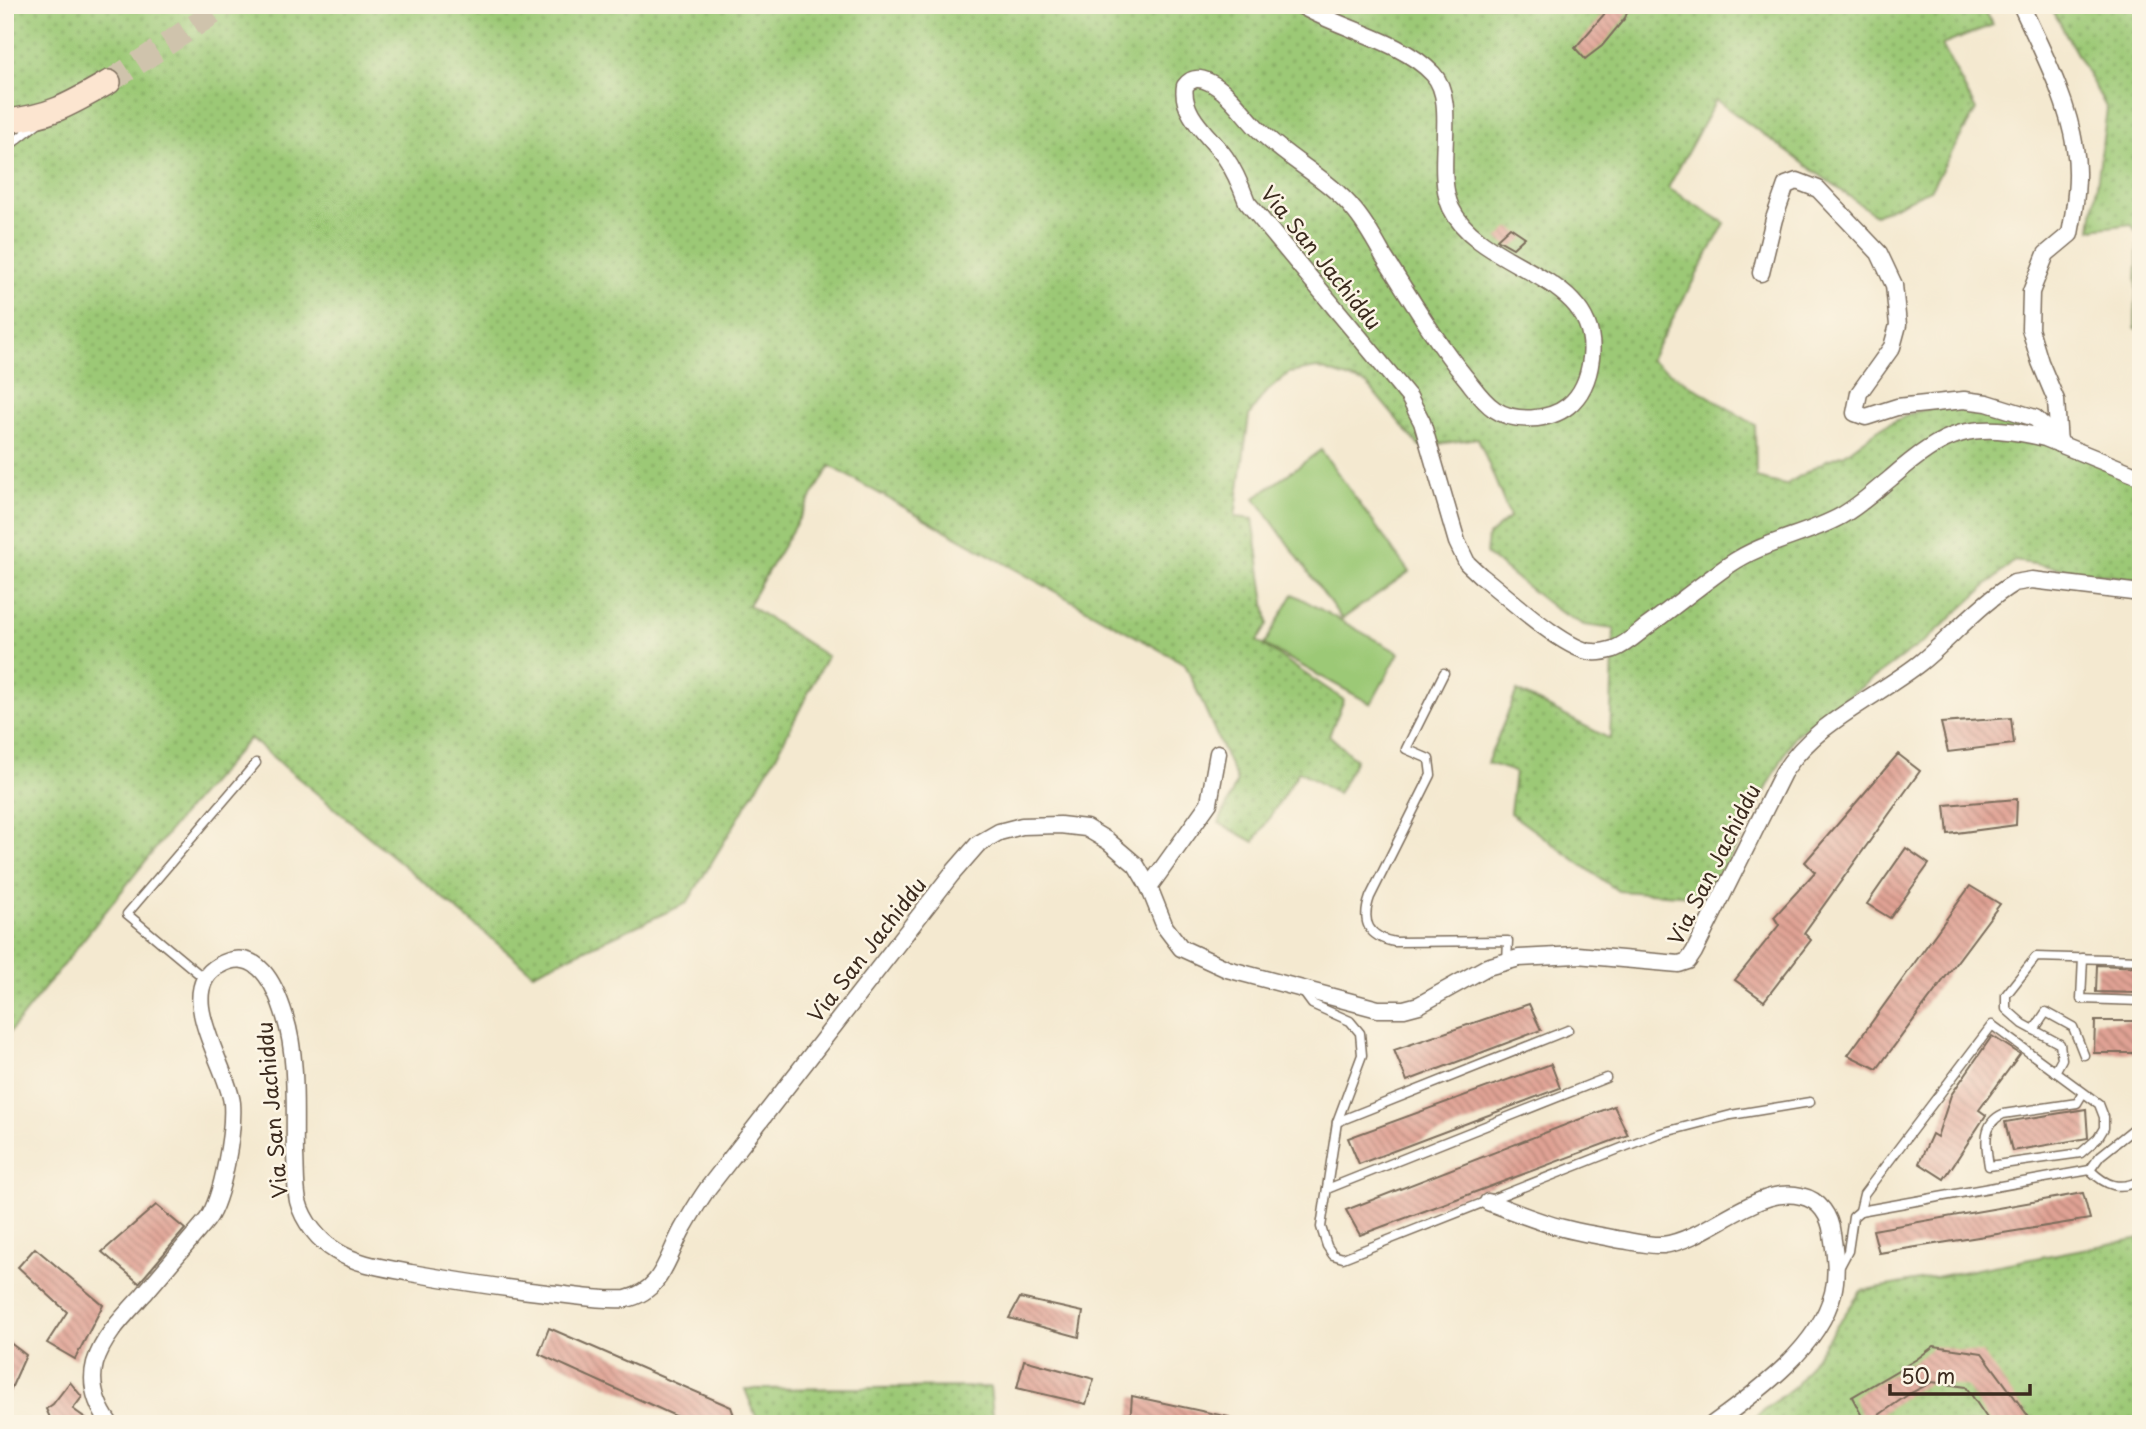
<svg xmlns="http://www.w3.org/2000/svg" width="2146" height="1429" font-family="'Playpen Sans',sans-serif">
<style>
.grass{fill:url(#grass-dots);stroke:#6c7a4a;stroke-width:2}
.pitch{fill:#9cc976;stroke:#6c7a4a;stroke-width:2}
.building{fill:url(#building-back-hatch)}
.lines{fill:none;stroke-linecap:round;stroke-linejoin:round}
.secondary-tunnel{stroke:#cfc3ac;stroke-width:23;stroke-dasharray:23 11;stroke-linecap:butt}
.service-casing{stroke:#7c6d5c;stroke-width:11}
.minor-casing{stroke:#7c6d5c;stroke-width:19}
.secondary-casing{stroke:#7c6d5c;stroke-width:26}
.service{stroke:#fff;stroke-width:8}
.minor{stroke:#fff;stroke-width:16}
.secondary{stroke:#fce5d0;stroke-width:23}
.labels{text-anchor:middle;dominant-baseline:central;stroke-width:5;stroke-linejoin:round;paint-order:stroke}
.street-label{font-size:21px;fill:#3b2a1e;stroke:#fcf5e5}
</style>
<defs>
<pattern id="grass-dots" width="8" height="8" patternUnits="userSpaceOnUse" patternTransform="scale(1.75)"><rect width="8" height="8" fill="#9cc976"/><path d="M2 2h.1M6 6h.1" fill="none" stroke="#80a360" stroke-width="1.8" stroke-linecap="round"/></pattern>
<pattern id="building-back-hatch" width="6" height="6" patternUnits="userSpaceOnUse" patternTransform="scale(1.75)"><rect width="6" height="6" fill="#e0a294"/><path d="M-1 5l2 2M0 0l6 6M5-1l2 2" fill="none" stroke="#b78478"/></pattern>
</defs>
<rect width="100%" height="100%" fill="#fcf5e5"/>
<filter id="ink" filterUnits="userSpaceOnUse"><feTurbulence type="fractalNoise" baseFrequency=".0143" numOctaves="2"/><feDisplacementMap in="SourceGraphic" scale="14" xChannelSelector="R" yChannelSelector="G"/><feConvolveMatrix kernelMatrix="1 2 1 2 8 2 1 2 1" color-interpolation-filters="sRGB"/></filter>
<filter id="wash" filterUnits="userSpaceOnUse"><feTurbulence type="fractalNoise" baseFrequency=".00686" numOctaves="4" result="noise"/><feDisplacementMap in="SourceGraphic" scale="28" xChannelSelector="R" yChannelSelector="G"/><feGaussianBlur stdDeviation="1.57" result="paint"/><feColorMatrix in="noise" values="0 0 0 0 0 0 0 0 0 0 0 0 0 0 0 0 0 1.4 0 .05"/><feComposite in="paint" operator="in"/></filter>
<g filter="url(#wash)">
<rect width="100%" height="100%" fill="#f4e9d0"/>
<g class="grass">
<path d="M5,5h1975l13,20 -51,20 34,65 -46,80 -55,25 -159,-115 -48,88 57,35 -75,137 105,65 1,53 29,7 42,-25 18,-6 35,-26 32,-15 24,-6 37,4 65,15 103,53v101l-127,-19 -84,76 -136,99 -84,161 -92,-6 -108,-78 5,-41 -28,-9 30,-72 93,48 4,-110 -30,-4 -29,-16 -69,-55 2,-18 22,-19 -32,-79 -58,9 -53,-63 -50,-16 -28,5 -25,21 -15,22 -14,101 18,2 15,105 -11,17 87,59 -15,35 27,25 -18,34 -39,-23 -45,71 -35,-19 18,-42 -52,-117 -355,-198 -82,139 79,51 -51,100 -89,147 -154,70 -283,-235 -67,76 -178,224z"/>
<path d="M2050,5h91v327l-6,-5 3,-93 -7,-10 -40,5 16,-120z"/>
<path d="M2141,1238v186h-395l49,-38 66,-95z"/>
<path d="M990,1387l4,37h-235l-14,-35z"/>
</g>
<g class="pitch">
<path d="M1321,450l88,122 -67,47 -87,-121z"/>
<path d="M1293,594l106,59 -28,51 -107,-59z"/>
</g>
<g id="blocks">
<g class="building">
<path d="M1612,5h18l-5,13 -23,28 -17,13 -10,-11z"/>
<path d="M1510,227l15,10 -12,11 -16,-9z"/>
<path d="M2011,718l3,26 -66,8 -7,-29z"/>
<path d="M1898,754l22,17 -116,162 7,7 -47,61 -29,-21 44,-55 -5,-8 41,-45 -10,-10z"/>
<path d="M2017,799l-1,26 -68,9 -3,-29z"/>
<path d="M1906,848l23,16 -39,54 -23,-14z"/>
<path d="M1970,886l30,18 -123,165 -29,-14z"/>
<path d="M2097,965l44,2v26l-45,-1z"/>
<path d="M1529,1004l12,26 -134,51 -13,-31z"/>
<path d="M2095,1021h46v32h-47z"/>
<path d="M1992,1036l28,18 -41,56 7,5 -42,64 -25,-16 13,-29 5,3 14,-42z"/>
<path d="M1551,1064l9,24 -201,76 -11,-26z"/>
<path d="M1614,1106l14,29 -268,100 -14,-25z"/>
<path d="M2086,1109l2,29 -76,13 -7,-29z"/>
<path d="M2083,1193l7,26 -211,34 -6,-23z"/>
<path d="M156,1205l29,24 -46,54 -37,-31z"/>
<path d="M35,1248l68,57 -28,54 -28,-16 20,-31 -49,-45z"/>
<path d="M1020,1298l63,14 -4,25 -70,-19z"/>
<path d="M549,1328l182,79 6,17h-44l-154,-70z"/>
<path d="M5,1339l21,16 -21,47z"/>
<path d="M1934,1346l48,7 52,71h-43l-25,-37 -34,-5 -23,12 -43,30 -14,-27 65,-38z"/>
<path d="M1024,1360l70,19 -8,25 -69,-16z"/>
<path d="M70,1382l12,15 -9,12 21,15h-41l-7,-15 7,-5z"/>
<path d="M1132,1396l97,21v7h-99z"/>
</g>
</g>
</g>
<g filter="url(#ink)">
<use href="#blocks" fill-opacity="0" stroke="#7c6d5c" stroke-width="2"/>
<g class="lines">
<path class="secondary-tunnel" d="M109,82l117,-77"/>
<g class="service-casing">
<g id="service">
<path d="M5,149l33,-26"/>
<path d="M1444,673l-38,76 23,10 2,16 -61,122c-9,25 -2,40 25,45l113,-1 -1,20"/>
<path d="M2083,958l-2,41 60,2"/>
<path d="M205,979l-78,-65 129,-151"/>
<path d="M1301,989l11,15 38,17 10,12 2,22 -25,67 -16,105 6,19 6,9 10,3 314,-124 74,-19 79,-13"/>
<path d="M2034,1030l12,-18 27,15 11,28"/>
<path d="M2055,1072l7,-13 -2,-15 -37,-20 -17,-15v-14l30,-38 105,3"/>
<path d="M1337,1122l231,-92"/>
<path d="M2090,1170l10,-14 41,-33"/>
<path d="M1327,1189l279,-111"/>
<path d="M1860,1211l4,-17 128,-169 107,79 5,13v11l-6,10 -17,15 -92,13c-3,-20 -8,-42 14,-52l74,-11 6,-10"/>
<path d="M1839,1268l9,-17 5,-34 7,-6 230,-41c16,16 30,21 51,10"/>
</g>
</g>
<g class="minor-casing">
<g id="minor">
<path d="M1300,5c40,24 101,35 133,69 26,28 0,94 18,134 30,63 150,65 140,150 -2,18 -8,36 -23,48 -19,15 -54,17 -74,3 -12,-8 -20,-21 -29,-32 -31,-38 -55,-80 -81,-120 -9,-16 -18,-33 -30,-47 -25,-31 -65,-50 -93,-78 -17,-16 -31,-40 -52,-50 -10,-5 -18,-4 -24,4 -5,28 25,50 40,71 10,14 16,29 22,45l162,195 13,25 35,120 10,21 14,13c24,18 84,75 112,76 7,1 14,-1 21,-3 13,-5 24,-16 35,-24 27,-20 53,-41 80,-60 34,-24 76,-29 112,-49 18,-10 34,-25 50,-38 55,-48 81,-58 154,-40l96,39"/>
<path d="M2021,5c21,46 46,92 54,143 5,28 0,59 -5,86l-24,20 -15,38 -1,37 10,33 16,38 3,44"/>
<path d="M1761,273l13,-54 12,-34 11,-4 21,8 61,64 15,32 4,40 -6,22 -33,46 -4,20 11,4 31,-10 67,-7 23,3 48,15 24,22"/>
<path d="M1149,887l60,-84 9,-50"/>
<path d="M1488,1202c25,9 50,20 75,26 18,5 35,7 53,11 15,2 32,7 47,6 46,-6 93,-60 138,-49 19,4 29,20 31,38 3,19 6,39 1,59 -14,55 -76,99 -120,131"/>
<path d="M110,1424c-13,-18 -21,-38 -15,-61 8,-27 31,-49 49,-69 21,-25 42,-49 63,-74 16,-22 27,-90 25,-117 -4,-36 -59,-111 -14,-137 40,-23 58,21 67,51 13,41 9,94 10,137 1,16 0,32 3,47 5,20 21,40 38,50 22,14 50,17 75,22 46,8 91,15 136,20 26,2 53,8 79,6 36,-8 41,-41 56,-69 8,-14 16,-28 26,-42l243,-313 27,-31 21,-12 23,-6 38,-1 26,3 22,13 28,24 13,22 16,40 16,21 46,21 151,40h26l15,-4 68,-38 32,-9 58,-3 102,9 9,-3 6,-9 89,-179c32,-51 91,-74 137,-110 31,-25 59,-59 94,-80l18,-3 109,13"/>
</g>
</g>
<g class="secondary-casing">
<path id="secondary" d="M5,121c45,-4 66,-17 104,-39"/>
</g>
<use href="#service" class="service"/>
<use href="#minor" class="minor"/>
<use href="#secondary" class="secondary"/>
</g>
</g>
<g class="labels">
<g class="street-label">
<text transform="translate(1322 257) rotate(51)">Via San Jachiddu</text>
<text transform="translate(1713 864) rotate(-63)">Via San Jachiddu</text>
<text transform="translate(866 949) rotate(-52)">Via San Jachiddu</text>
<text transform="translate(271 1110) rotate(-95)">Via San Jachiddu</text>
</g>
</g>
<rect width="2146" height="1429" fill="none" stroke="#fcf5e5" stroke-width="28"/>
<path d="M1890 1384v10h140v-10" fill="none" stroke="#3b2a1e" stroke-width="3.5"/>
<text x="1901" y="1384" font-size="21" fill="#3b2a1e" stroke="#fcf5e5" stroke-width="5" paint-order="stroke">50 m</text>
</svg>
